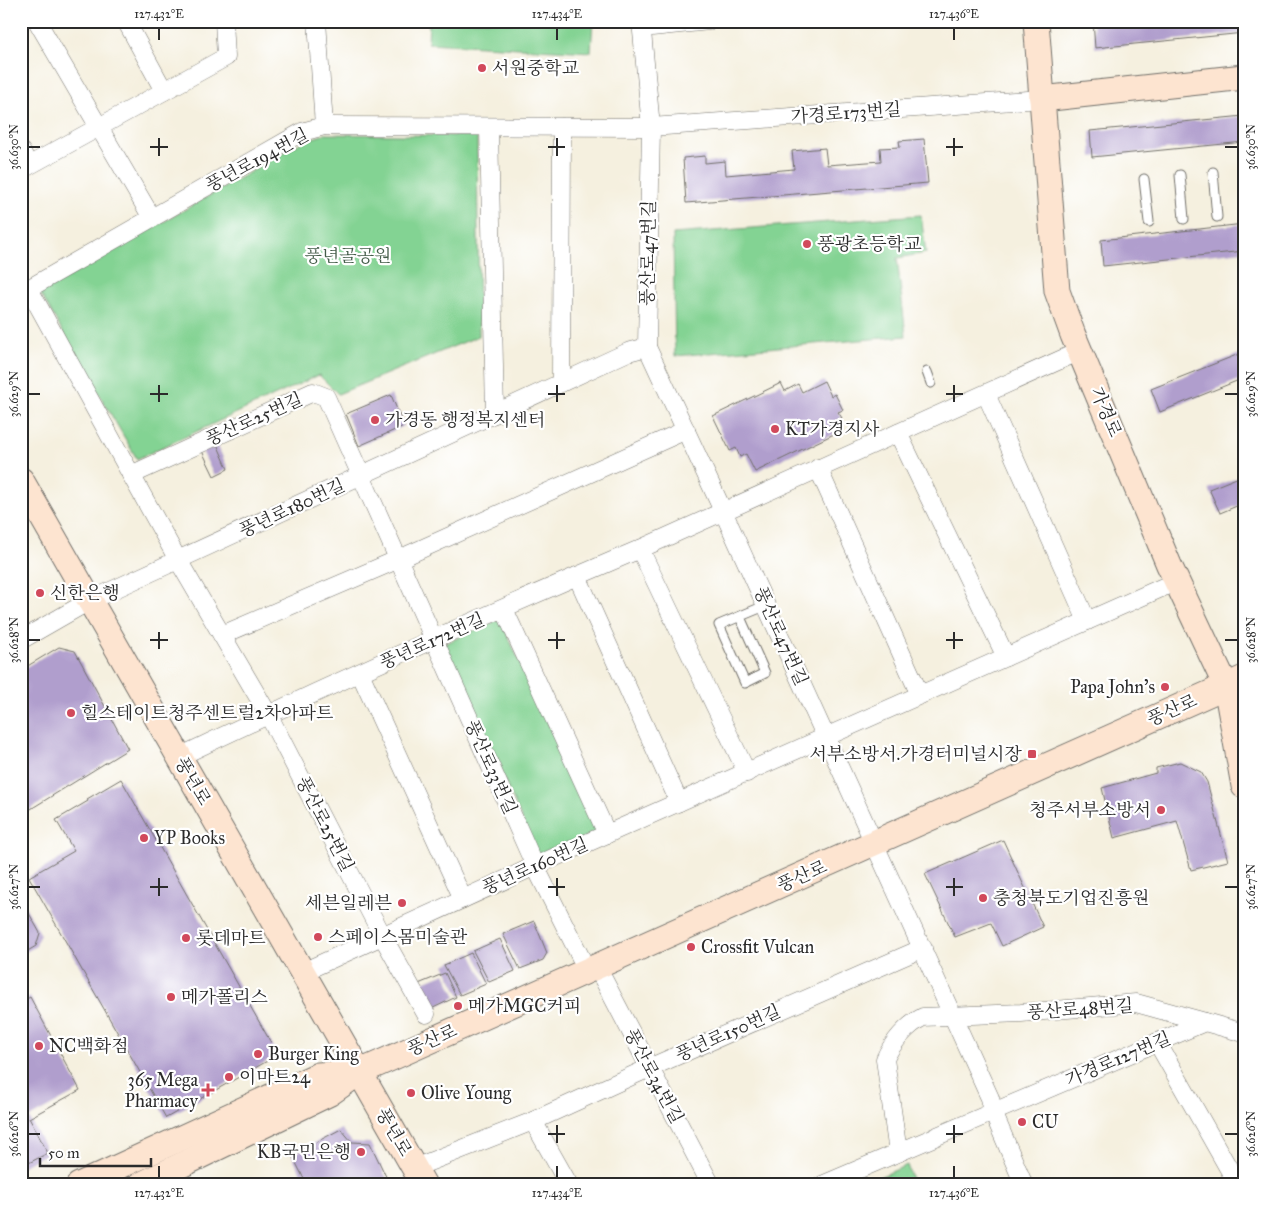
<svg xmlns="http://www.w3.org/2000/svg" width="1265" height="1206" font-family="'IM FELL Great Primer','Noto Serif KR',serif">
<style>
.green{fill:#83d393;stroke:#577f5f}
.building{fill:#b09ecd}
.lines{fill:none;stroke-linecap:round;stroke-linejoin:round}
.lane-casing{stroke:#72706a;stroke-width:11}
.street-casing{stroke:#72706a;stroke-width:19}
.secondary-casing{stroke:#72706a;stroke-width:27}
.lane{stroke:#fff;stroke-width:9}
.street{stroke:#fff;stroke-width:18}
.secondary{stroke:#fde4d0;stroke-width:25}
.ticks{fill:none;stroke:#2b2b2b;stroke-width:2}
.poi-dot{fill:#d1495b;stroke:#fff;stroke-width:2}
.labels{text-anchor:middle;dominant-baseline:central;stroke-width:4.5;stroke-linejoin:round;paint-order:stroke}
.poi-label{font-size:18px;fill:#2b2b2b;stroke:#fff;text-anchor:start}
.street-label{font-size:18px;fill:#2b2b2b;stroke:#fff}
.park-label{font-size:18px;fill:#455d4a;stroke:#fff}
.neatline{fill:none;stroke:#2b2b2b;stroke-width:2}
.ticks-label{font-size:12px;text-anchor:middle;fill:#2b2b2b}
</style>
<rect width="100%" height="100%" fill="#fff"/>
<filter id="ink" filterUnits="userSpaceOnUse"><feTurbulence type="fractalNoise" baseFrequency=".02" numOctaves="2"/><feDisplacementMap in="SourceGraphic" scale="10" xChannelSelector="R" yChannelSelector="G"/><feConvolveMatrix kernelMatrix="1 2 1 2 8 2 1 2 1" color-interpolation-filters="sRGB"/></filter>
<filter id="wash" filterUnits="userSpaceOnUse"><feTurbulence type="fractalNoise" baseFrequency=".0096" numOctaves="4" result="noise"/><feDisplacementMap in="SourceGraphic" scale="20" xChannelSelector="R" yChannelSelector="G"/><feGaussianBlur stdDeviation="1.12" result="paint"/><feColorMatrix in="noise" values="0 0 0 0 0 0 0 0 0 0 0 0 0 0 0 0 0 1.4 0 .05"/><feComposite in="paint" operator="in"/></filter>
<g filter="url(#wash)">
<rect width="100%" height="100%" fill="#f5f0df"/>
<g class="green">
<path d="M429,21h164l-2,31 -163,-9z"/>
<path d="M325,134l152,2 2,200 -141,58 -19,-19 -182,84 -97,-166 264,-152z"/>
<path d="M921,215l5,38 -29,5 9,78 -231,20 -2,-122z"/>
<path d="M500,619l98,212 -59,27 -95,-214z"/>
<path d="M907,1165l7,20h-53z"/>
</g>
<g id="blocks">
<g class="building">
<path d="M1093,21h151v12l-149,15z"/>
<path d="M1244,116v26l-152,15 -2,-26z"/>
<path d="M924,139l4,44 -242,20 -3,-45 22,-2v7l20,-2 1,14 68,-6 -2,-18 33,-3 2,17 54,-4 -1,-13 20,-1 -1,-6z"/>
<path d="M1244,224v27l-141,15 -2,-26z"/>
<path d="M1244,352v26l-84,34 -9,-23z"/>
<path d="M824,381l7,15 4,-2 8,16 -5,2 4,6 -12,6 4,10 -79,38 -9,-18 -6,3 -4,-9 -6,3 -17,-35 68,-33 4,8 13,-7 4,8z"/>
<path d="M391,395l13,31 -45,20 -13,-32z"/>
<path d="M217,444l11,25 -14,7 -12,-25z"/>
<path d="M1244,475v28l-24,10 -11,-24z"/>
<path d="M59,647l16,4 53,98 -107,66v-145z"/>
<path d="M1180,762l21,10 6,10 21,79 -37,9 -14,-49 -63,17 -12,-50 54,-15v-5z"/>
<path d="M121,779l157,276 -112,63 -137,-241 45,-26 -18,-31 32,-19 -1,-2z"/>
<path d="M1003,840l40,87 -41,19 -11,-23 -36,14 -30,-63z"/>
<path d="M21,899l19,34 -4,13 -15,9z"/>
<path d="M534,921l13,32 -4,7 -23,9 -17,-35z"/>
<path d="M500,939l15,32 -26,11 -16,-31z"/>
<path d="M471,953l15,31 -26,11 -16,-30z"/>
<path d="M445,973l11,24 -27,13 -13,-25z"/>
<path d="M30,997l50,93 -51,28 19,35 -27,14v-165z"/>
<path d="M341,1129l11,13 18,1 20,42h-83l-15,-30z"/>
</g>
</g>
</g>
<g filter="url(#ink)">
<use href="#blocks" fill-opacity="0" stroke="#72706a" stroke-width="1"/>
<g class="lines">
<g class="lane-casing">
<g id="lane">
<path d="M1213,172l4,45"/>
<path d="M1180,175l4,44"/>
<path d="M1144,179l5,43"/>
<path d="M927,372l4,11"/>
<path d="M740,617l25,56 -20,10 -26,-58 48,-20"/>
</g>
</g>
<g class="street-casing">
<g id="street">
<path d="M37,21l115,197"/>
<path d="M126,21l38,70"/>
<path d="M317,21l7,105"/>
<path d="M641,21l10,106 -4,220 76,164 267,587 3,14 31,73"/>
<path d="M642,28l67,-7"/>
<path d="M489,127l6,287"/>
<path d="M21,151l8,14"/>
<path d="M21,170l205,-113 -2,-36"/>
<path d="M29,289l149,271 90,154 115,223 43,77"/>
<path d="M21,293l281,-161 22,-6 327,1 391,-28"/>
<path d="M561,383l1,-256"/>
<path d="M986,394l101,227"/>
<path d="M898,433l108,224"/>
<path d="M818,468l102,227"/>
<path d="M131,475l182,-83 13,5 209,469 53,106"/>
<path d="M640,549l107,224"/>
<path d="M577,576l102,226"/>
<path d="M504,609l103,225"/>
<path d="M222,635l177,-76 287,-129"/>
<path d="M21,640l68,-39 539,-249 19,-5"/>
<path d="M360,673l103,226"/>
<path d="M179,757c152,-73 306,-142 461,-208l440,-198"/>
<path d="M597,967l114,218"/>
<path d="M303,972l232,-106 642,-285"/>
<path d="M1157,1042l81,143"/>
<path d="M533,1121l36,64"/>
<path d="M898,1153l-13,-94c7,-16 22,-34 38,-42l98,-4 115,-10 69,19"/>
<path d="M414,1168l119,-47 116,-53 274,-120"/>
<path d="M822,1185l383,-163 39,11"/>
</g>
</g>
<g class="secondary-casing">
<g id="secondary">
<path d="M1036,21l21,270 16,44 96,230 57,121 18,100"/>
<path d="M1042,99l202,-22"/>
<path d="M21,480l403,705"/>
<path d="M79,1185l239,-110 42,-3"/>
<path d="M140,1185l190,-92 30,-21 884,-394"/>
</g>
</g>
<use href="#lane" class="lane"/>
<use href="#street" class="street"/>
<use href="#secondary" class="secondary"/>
</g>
</g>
<path class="ticks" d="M159,28v12M557,28v12M954,28v12M159,138v18M557,138v18M954,138v18M28,147h12M150,147h18M548,147h17M946,147h17M1225,147h13M159,385v17M557,385v17M954,385v17M28,394h12M150,394h18M548,394h17M946,394h17M1225,394h13M159,632v17M557,632v17M954,632v17M28,640h12M150,640h18M548,640h17M946,640h17M1225,640h13M159,878v18M557,878v18M954,878v18M28,887h12M150,887h18M548,887h17M946,887h17M1225,887h13M557,1125v18M954,1125v18M28,1134h12M548,1134h17M946,1134h17M1225,1134h13M159,1166v12M557,1166v12M954,1166v12"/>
<g class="poi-dot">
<circle cx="482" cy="68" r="5"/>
<circle cx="807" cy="244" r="5"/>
<circle cx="375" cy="420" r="5"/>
<circle cx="775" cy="429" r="5"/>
<circle cx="40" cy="593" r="5"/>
<circle cx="1165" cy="687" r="5"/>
<circle cx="71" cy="713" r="5"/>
<rect x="1027" y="749" width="10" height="10" rx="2.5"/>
<circle cx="1161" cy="810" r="5"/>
<circle cx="144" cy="838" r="5"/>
<circle cx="983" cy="898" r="5"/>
<circle cx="402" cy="903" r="5"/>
<circle cx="318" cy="937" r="5"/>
<circle cx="186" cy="938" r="5"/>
<circle cx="691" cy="947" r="5"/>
<circle cx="171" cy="997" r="5"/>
<circle cx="458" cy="1006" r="5"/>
<circle cx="39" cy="1046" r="5"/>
<circle cx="258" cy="1054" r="5"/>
<circle cx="229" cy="1077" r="5"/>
<path d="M205.5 1082.5h5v5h5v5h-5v5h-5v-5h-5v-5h5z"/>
<circle cx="411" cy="1093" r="5"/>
<circle cx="1022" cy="1122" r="5"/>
<circle cx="361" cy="1152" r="5"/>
</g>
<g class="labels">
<g class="poi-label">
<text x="492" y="68">서원중학교</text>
<text x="817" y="244">풍광초등학교</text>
<text x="385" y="420">가경동 행정복지센터</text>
<text x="785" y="429">KT가경지사</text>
<text x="50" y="593">신한은행</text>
<text x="1155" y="687" text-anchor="end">Papa John's</text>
<text x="81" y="713">힐스테이트청주센트럴2차아파트</text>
<text x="1022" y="754" text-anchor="end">서부소방서.가경터미널시장</text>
<text x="1151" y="810" text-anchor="end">청주서부소방서</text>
<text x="154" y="838">YP Books</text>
<text x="993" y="898">충청북도기업진흥원</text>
<text x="392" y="903" text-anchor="end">세븐일레븐</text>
<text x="328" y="937">스페이스몸미술관</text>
<text x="196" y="938">롯데마트</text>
<text x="701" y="947">Crossfit Vulcan</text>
<text x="181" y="997">메가폴리스</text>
<text x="468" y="1006">메가MGC커피</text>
<text x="49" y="1046">NC백화점</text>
<text x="268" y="1054">Burger King</text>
<text x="239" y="1077">이마트24</text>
<text x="198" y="1080" text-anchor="end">365 Mega<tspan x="198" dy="21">Pharmacy</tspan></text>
<text x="421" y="1093">Olive Young</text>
<text x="1032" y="1122">CU</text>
<text x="351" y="1152" text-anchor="end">KB국민은행</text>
</g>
<g class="street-label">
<text transform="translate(846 113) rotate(-4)">가경로173번길</text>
<text transform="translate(257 160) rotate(-28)">풍년로194번길</text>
<text transform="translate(648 253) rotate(-89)">풍산로47번길</text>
<text transform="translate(1106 412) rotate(67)">가경로</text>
<text transform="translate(254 419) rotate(-24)">풍산로25번길</text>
<text transform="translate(292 508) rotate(-25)">풍년로180번길</text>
<text transform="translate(781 636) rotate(66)">풍산로47번길</text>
<text transform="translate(432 641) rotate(-24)">풍년로172번길</text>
<text transform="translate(1172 710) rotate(-24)">풍산로</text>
<text transform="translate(491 767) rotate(66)">풍산로33번길</text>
<text transform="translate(193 781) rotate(60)">풍년로</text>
<text transform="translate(325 824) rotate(63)">풍산로25번길</text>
<text transform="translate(535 866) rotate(-24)">풍년로160번길</text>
<text transform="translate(802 876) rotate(-24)">풍산로</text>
<text transform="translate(1080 1009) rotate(-4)">풍산로48번길</text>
<text transform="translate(728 1033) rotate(-24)">풍년로150번길</text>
<text transform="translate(432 1040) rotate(-24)">풍산로</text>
<text transform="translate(1118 1059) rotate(-23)">가경로127번길</text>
<text transform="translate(654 1076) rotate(62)">풍산로34번길</text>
<text transform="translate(394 1132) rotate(60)">풍년로</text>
</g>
<g class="park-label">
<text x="348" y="256">풍년골공원</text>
</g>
</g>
<rect width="1265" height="1206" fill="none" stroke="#fff" stroke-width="55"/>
<path d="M40 1158v8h111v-8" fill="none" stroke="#2b2b2b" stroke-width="2.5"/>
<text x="48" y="1158" font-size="15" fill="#2b2b2b" stroke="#ffffff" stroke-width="4" paint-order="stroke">50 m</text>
<rect x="28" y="28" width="1210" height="1150" class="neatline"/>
<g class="ticks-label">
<text x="159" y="18">127.432°E</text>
<text x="557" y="18">127.434°E</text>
<text x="954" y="18">127.436°E</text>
<text transform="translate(14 147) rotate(-90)" y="4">36.630°N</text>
<text transform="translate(1251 147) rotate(-90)" y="4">36.630°N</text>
<text transform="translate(14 394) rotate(-90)" y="4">36.629°N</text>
<text transform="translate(1251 394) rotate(-90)" y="4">36.629°N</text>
<text transform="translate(14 640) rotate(-90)" y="4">36.628°N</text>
<text transform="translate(1251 640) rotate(-90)" y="4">36.628°N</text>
<text transform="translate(14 887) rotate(-90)" y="4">36.627°N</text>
<text transform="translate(1251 887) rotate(-90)" y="4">36.627°N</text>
<text transform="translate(14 1134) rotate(-90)" y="4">36.626°N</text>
<text transform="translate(1251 1134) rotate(-90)" y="4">36.626°N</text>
<text x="159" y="1197">127.432°E</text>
<text x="557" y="1197">127.434°E</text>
<text x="954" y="1197">127.436°E</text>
</g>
</svg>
